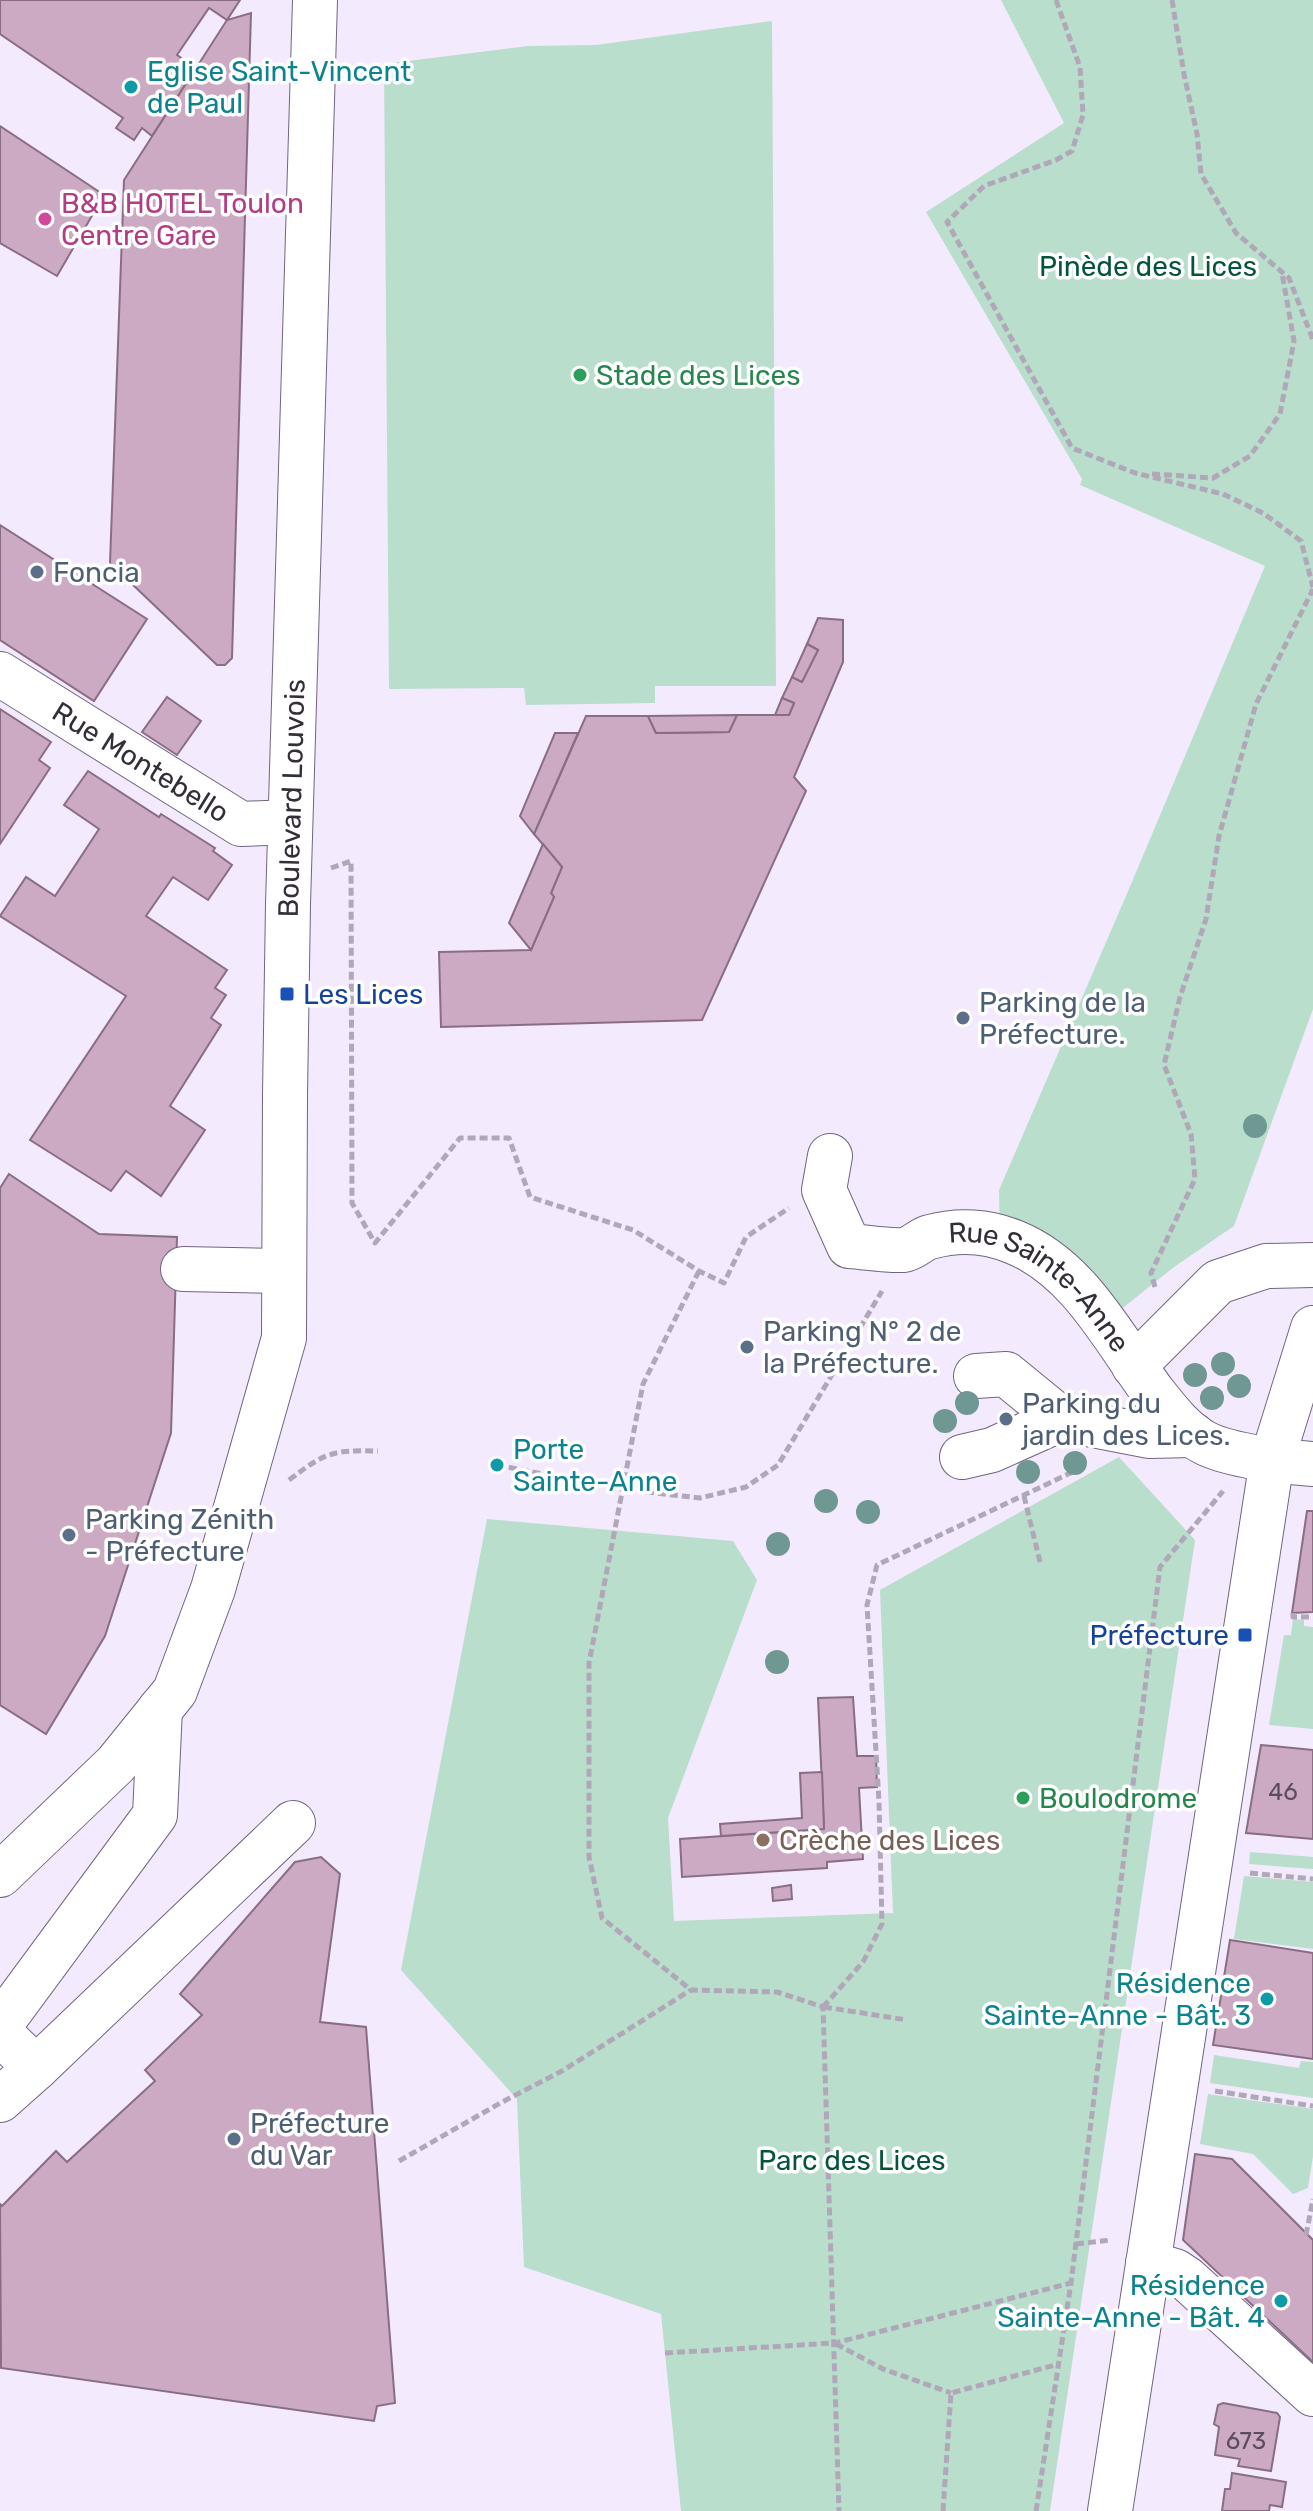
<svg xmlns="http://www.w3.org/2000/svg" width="1313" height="2511" font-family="Rubik,sans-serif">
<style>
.green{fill:#badecc}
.building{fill:#ccaac4;stroke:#896e83;stroke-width:2}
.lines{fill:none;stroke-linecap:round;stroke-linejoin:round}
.minor-casing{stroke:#726480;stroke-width:46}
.major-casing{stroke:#726480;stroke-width:46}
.path{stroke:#b0a8b9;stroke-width:5;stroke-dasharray:8 4;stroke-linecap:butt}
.minor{stroke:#fff;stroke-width:44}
.major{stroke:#fff;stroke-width:44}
.tree{fill:#709893}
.culture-dot{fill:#0f9aa8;stroke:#fff;stroke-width:3}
.hotel-dot{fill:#d1479c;stroke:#fff;stroke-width:3}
.leisure-dot{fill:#2e9e5b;stroke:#fff;stroke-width:3}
.service-dot{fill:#5c6f8a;stroke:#fff;stroke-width:3}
.transit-dot{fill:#1a4fb4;stroke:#fff;stroke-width:3}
.education-dot{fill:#8d6e63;stroke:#fff;stroke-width:3}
.labels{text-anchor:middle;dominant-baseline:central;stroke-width:7;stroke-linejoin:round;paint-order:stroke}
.number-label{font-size:24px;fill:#5a4d5c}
.culture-label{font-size:28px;fill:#0d838f;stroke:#fff;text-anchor:start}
.hotel-label{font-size:28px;fill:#b23c85;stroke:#fff;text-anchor:start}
.park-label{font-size:28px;fill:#05553b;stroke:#fff}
.leisure-label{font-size:28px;fill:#27864d;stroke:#fff;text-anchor:start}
.service-label{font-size:28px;fill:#4e5e75;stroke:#fff;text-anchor:start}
.street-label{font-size:28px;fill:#342e3a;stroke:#fff}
.transit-label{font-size:28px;fill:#164399;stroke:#fff;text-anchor:start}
.education-label{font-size:28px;fill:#785e54;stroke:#fff;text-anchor:start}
</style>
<rect width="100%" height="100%" fill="#f3eafe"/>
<g class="green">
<path d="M1001,0h312v1009l-79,217 -60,41 -70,56 -104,-86 -1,-47 127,-294 139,-330 -185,-81 2,-6 -156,-267 138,-89z"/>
<path d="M772,21l4,665h-121v17l-129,2 -2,-17 -135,1 -5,-625 144,-18 68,-1z"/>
<path d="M1119,1457l76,83 -145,971h-369l-20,-197 -137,-47 -7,-168 -116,-129 86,-451 246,22 24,39 -89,238 6,103 219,-8 -13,-323z"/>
<path d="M1293,1619l11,1v6l9,1v102l-44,-4 15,-90h7z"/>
<path d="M1250,1852l63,5v12l-64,-5z"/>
<path d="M1244,1876l69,6v67l-79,-10z"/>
<path d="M1214,2055l85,13 2,-7 12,1v36l-103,-15z"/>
<path d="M1208,2094l105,15v47l-5,32 -15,6 -40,-40 -53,-10z"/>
</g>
<g class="building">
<path d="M0,0h240l-13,20 -18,-12 -32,47 19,13 -44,68 -10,-8 -8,12 -18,-12 7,-10 -123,-84z"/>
<path d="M251,13l-19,645 -7,7h-8l-107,-102 14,-383 103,-160z"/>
<path d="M0,126l104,69 -47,81 -57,-33z"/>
<path d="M0,525l147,94 -53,82 -94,-61z"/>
<path d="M818,618l25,2v42l-49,115 12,14 -104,229 -261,7 -2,-75 92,-2 23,-53 -3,-4 11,-26 -28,-33 52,-118h62l8,17 73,-1 8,-17h52l5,-12 -12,-5 10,-21 10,5 16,-32 -11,-6z"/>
<path d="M807,644l11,6 -16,32 -10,-5z"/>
<path d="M167,697l34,24 -24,34 -35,-23z"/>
<path d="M782,698l12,5 -5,12h-14z"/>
<path d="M0,709l51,33 -12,18 11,8 -50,76z"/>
<path d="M737,715l-8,17 -73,1 -8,-17z"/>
<path d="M555,733h23l-44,101 -14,-18z"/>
<path d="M88,771l71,46 2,-3 54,34 -2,3 19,14 -24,35 -35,-23 -27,39 81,54 -12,18 11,7 -15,23 10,7 -51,81 35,24 -44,66 -35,-25 -15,20 -81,-51 96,-144 -126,-80 26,-39 29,19 44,-67 -35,-24z"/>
<path d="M543,844l19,23 -11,26 3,4 -23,53 -22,-27z"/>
<path d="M9,1174l90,60 78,3 -6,196 -66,203 -59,98 -46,-29v-517z"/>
<path d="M1307,1511h6v101l-21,1z"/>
<path d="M853,1697l4,59h19l1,31 -18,1 4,71 -36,3v6l-145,9 -2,-38 144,-10 -6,-131z"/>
<path d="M1261,1745l52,5v89l-67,-6z"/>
<path d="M822,1772l2,57 -103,7 -1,-12 82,-6 -2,-45z"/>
<path d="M321,1857l19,17 -20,148 46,5 29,376 -18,3 -3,15 -373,-53 -1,-164 2,2 54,-55 11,11 88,-81 -10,-11 57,-55 -22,-21 115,-132z"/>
<path d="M791,1885l1,14 -19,2 -1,-13z"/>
<path d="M1230,1940l83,13v106l-100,-14z"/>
<path d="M1195,2154l37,5 81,81v122l-130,-122z"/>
<path d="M1223,2403l54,10 3,4 -9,54 -33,-5 2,-7 -25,-4 4,-28 -5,-3 4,-19z"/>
<path d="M1232,2473l54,9 -4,25 -12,-2 -1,6h-47l3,-22h5z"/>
</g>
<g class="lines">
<g class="minor-casing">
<g id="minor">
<path id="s1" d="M0,674l241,150 49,-2"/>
<path id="s2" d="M830,1156l-6,34 25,56c17,1 37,5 54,4 10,-1 18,-11 27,-13 28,-8 58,-6 84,5 65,26 100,97 139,150 15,19 31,40 52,51 26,13 79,19 108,21"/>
<path d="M183,1269l101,2"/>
<path d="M1134,1366l84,-84 48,-16 47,-1"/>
<path d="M976,1376l30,-2 55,45 88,17 44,-1"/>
<path d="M962,1457l30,-7 69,-31"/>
<path d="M0,2025l155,-210 5,-106"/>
<path d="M0,2033l36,35 257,-245"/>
<path d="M0,2100l36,-32"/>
<path d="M1148,2263l27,8 12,8 126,115"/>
<path d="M1110,2511l162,-1051 41,-132"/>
</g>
</g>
<g class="major-casing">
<g id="major">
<path id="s3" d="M0,1875l116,-111 59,-73 38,-102 71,-251 1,-243 3,-191 27,-904"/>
</g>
</g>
<g class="path">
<path d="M1056,0l24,67 3,48 -11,36 -16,9 -72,26 -37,36 125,226 63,25 88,21 40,19 38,28 12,46"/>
<path d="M1172,0l12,74 13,60 4,40 35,59 53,45 24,62"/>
<path d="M1152,474l61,4 37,-22 30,-42 14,-73 -12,-68"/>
<path d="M331,868l20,-7 1,342 23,40 85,-105h49l21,59 103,33 66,41 25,12 22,-46 43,-29"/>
<path d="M699,1271l-56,113 -54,279v194l13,61 89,72 86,2 46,15 16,504"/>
<path d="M1155,1287l-4,-14 44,-94 -4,-45 -27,-69 16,-68 26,-78 13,-83 37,-132 57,-115"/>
<path d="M497,1465l61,12"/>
<path d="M289,1480c37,-28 43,-30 89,-29"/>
<path d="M646,1492l54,6 46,-11 32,-22 104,-174"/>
<path d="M1024,1496l17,70"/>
<path d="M1293,1613v4h20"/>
<path d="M1250,1873l63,6"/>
<path d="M823,2007l40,-45 19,-38 -3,-123 -12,-196 10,-40 206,-98"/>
<path d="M824,2007l83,13"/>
<path d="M1215,2091l98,15"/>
<path d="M399,2161l103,-59 60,-31 129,-81"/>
<path d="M1306,2235l7,-36"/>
<path d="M1076,2244l35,-4"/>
<path d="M836,2344l47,25 68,24"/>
<path d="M665,2353l170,-10 236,-60"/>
<path d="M943,2511l8,-118 108,-29"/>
<path d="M1036,2511l35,-228 89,-716 63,-76"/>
</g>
<use href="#minor" class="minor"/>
<use href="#major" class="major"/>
</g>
<g class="tree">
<circle cx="1255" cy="1126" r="12"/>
<circle cx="1223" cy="1364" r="12"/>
<circle cx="1195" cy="1375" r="12"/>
<circle cx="1239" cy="1386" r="12"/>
<circle cx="1212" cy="1398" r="12"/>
<circle cx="967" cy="1403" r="12"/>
<circle cx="945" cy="1421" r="12"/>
<circle cx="1075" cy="1463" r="12"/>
<circle cx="1028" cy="1472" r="12"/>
<circle cx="826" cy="1501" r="12"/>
<circle cx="868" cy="1512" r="12"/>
<circle cx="778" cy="1544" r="12"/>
<circle cx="777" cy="1662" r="12"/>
</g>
<g class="culture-dot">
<circle cx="131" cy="87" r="8"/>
<circle cx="497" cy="1465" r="8"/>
<circle cx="1267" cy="1999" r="8"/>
<circle cx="1281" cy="2301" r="8"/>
</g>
<circle class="hotel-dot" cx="45" cy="219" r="8"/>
<g class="leisure-dot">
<circle cx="580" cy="375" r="8"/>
<circle cx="1023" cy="1798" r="8"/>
</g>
<g class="service-dot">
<circle cx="37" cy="572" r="8"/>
<circle cx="963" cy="1018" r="8"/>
<circle cx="747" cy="1347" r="8"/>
<circle cx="1006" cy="1419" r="8"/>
<circle cx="69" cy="1535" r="8"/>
<circle cx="234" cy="2139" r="8"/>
</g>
<g class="transit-dot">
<rect x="279" y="986" width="16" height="16" rx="4"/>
<rect x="1237" y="1627" width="16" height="16" rx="4"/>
</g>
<circle class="education-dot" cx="763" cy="1840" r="8"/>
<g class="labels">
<g class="number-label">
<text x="1283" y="1792">46</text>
<text x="1246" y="2441">673</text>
</g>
<g class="culture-label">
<text x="147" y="71">Eglise Saint-Vincent<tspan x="147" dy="32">de Paul</tspan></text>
<text x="513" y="1449">Porte<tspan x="513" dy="32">Sainte-Anne</tspan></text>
<text x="1251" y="1983" text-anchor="end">Résidence<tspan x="1251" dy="32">Sainte-Anne - Bât. 3</tspan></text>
<text x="1265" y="2285" text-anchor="end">Résidence<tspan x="1265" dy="32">Sainte-Anne - Bât. 4</tspan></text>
</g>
<g class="hotel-label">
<text x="61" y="203">B&amp;B HOTEL Toulon<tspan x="61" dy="32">Centre Gare</tspan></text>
</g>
<g class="park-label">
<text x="1148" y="266">Pinède des Lices</text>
<text x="852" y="2160">Parc des Lices</text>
</g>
<g class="leisure-label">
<text x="596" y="375">Stade des Lices</text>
<text x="1039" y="1798">Boulodrome</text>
</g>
<g class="service-label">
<text x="53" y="572">Foncia</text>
<text x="979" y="1002">Parking de la<tspan x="979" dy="32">Préfecture.</tspan></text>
<text x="763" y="1331">Parking N° 2 de<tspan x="763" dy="32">la Préfecture.</tspan></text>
<text x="1022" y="1403">Parking du<tspan x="1022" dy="32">jardin des Lices.</tspan></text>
<text x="85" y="1519">Parking Zénith<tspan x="85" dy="32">- Préfecture</tspan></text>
<text x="250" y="2123">Préfecture<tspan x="250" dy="32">du Var</tspan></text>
</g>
<g class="street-label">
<text stroke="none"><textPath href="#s1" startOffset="166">Rue Montebello</textPath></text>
<text stroke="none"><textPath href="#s3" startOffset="1164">Boulevard Louvois</textPath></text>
<text stroke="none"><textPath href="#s2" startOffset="310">Rue Sainte-Anne</textPath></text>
</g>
<g class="transit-label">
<text x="303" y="994">Les Lices</text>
<text x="1229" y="1635" text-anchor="end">Préfecture</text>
</g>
<g class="education-label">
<text x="779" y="1840">Crèche des Lices</text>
</g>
</g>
</svg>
